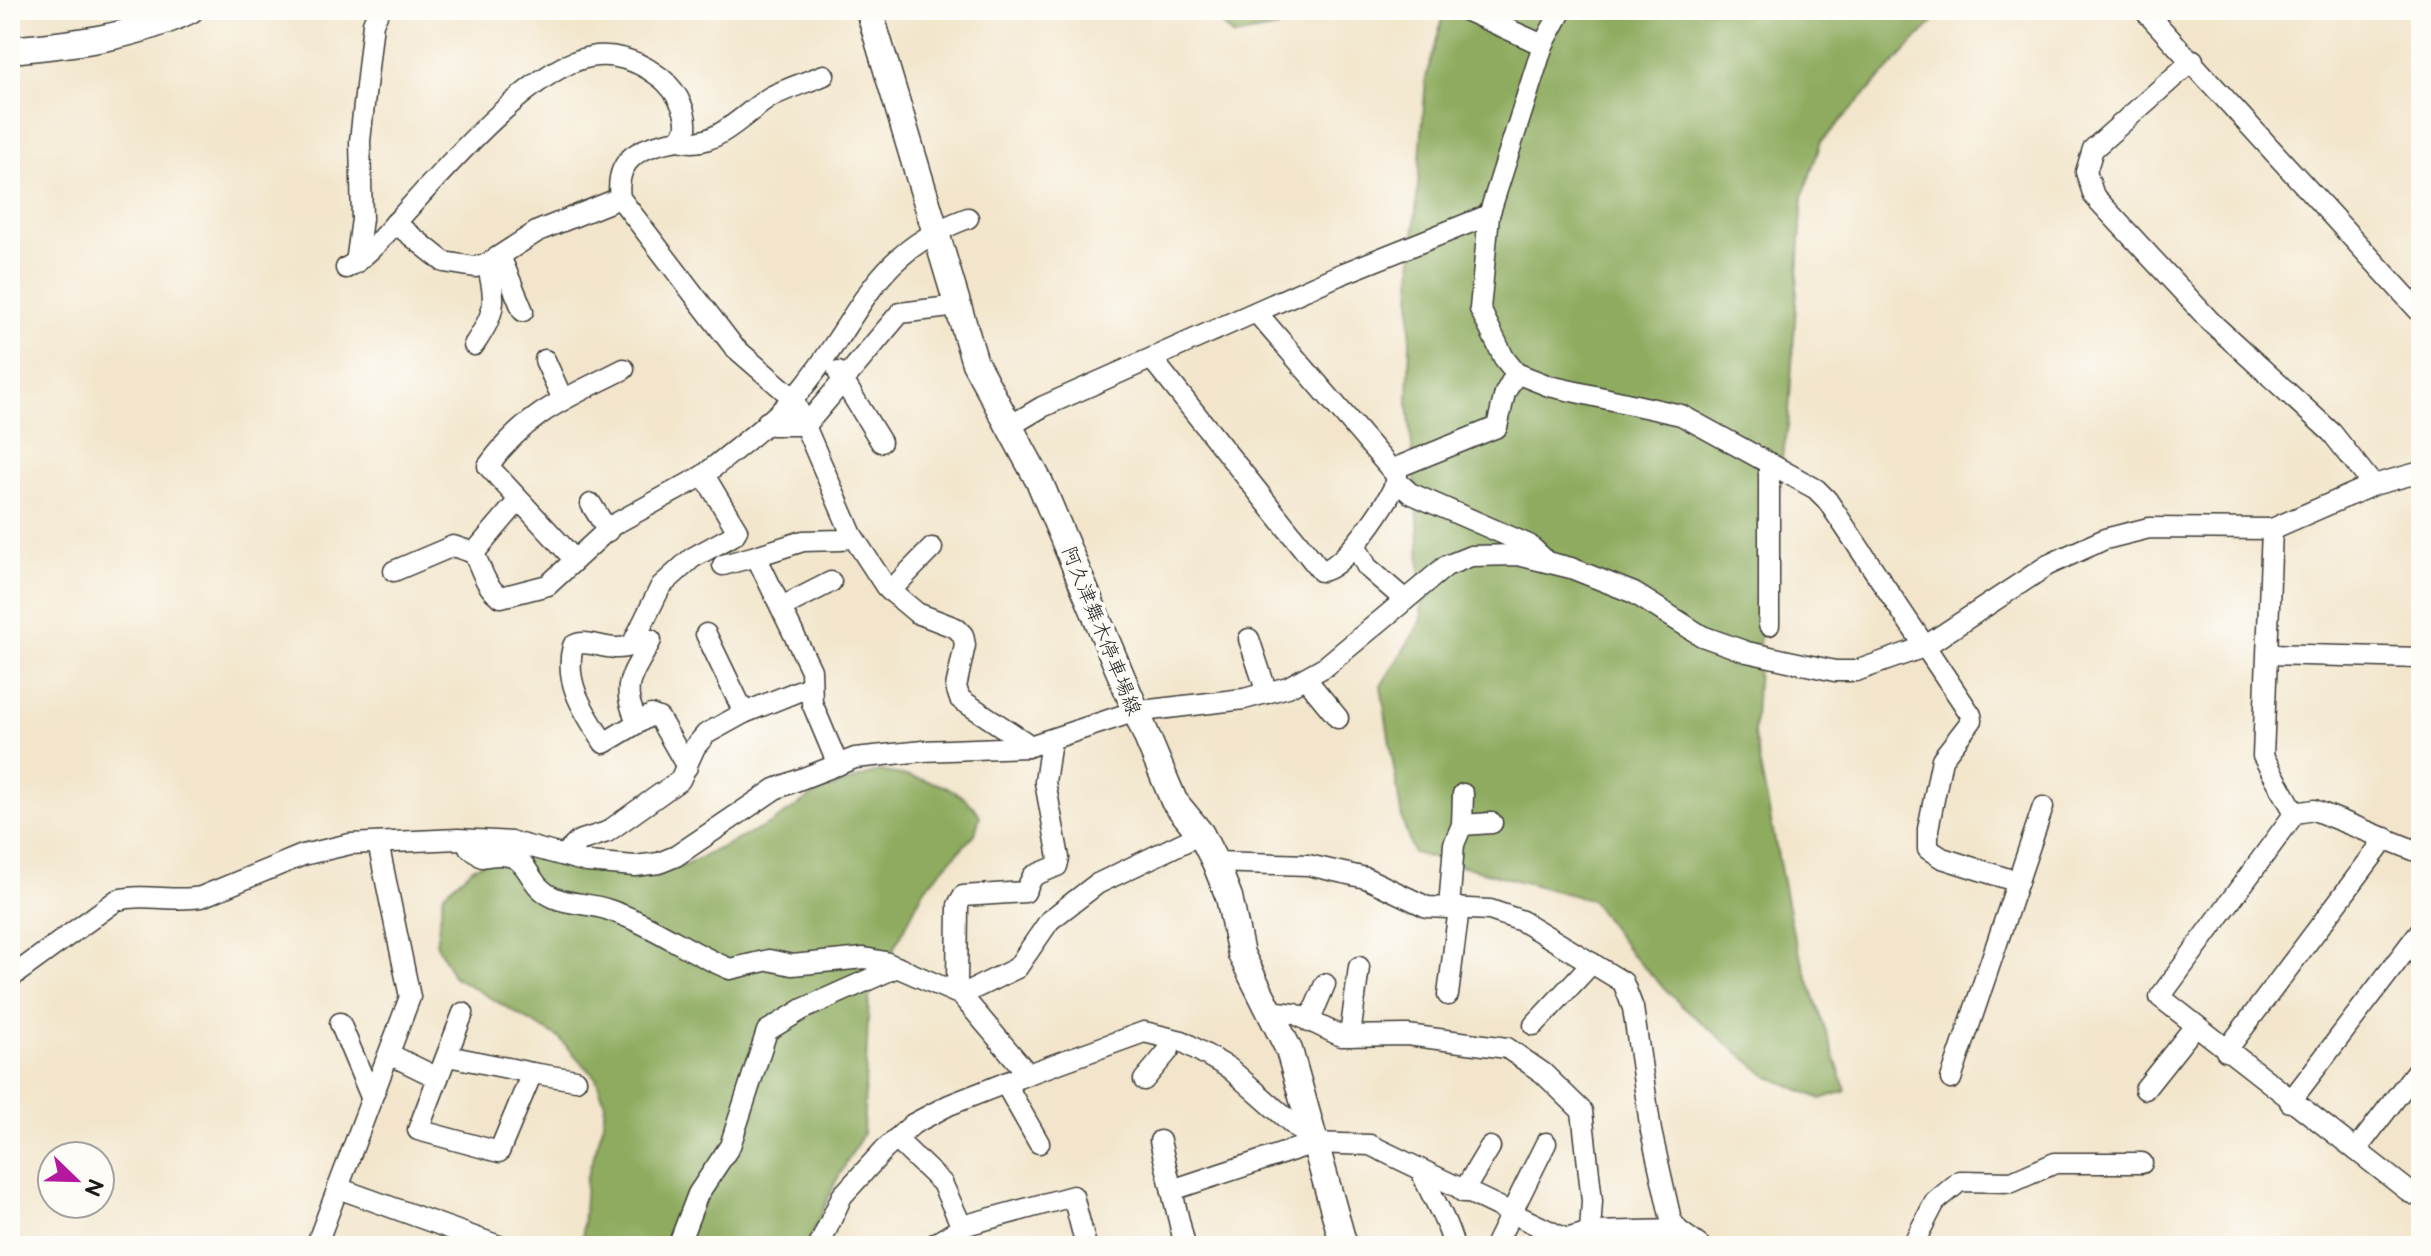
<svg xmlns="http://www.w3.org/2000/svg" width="2431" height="1256" font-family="'Balsamiq Sans','Klee One',sans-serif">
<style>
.forest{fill:#8eab5e;stroke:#55643d;stroke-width:2}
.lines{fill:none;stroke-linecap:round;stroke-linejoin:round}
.minor-casing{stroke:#3c3a36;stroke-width:23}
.major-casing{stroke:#3c3a36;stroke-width:29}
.minor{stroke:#fff;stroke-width:20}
.major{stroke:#fff;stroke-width:26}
.labels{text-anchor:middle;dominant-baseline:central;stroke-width:8;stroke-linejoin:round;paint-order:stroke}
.street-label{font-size:20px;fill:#1c1c1c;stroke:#fdfcf7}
</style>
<rect width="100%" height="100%" fill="#fdfcf7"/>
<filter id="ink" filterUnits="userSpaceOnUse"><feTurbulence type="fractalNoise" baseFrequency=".0125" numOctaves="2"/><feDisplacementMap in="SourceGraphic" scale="16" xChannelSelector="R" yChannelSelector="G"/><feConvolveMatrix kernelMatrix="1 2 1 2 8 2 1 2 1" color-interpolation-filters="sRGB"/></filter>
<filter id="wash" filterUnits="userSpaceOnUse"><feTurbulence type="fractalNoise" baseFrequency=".006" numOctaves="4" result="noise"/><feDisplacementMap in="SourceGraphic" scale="32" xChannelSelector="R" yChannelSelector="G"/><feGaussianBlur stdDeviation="1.8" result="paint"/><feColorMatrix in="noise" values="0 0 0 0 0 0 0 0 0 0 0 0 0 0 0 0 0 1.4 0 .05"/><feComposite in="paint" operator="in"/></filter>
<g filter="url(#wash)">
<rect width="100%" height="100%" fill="#f2e5cb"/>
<g class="forest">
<path d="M1207,10h89l-19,18 -43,8z"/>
<path d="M1445,10h499l-123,132 -18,54 -15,231 -23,117 -11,191 39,198 53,158 -25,8 -54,-23 -84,-69 -52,-53 -40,-54 -178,-47 -11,-34 -21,-133 41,-66 -4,-104 -10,-114 5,-150 13,-174z"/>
<path d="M879,771c35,6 81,11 101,45l-5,18 -50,54 -56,109 -6,137 -27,47 -29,65h-225l4,-66 16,-51 3,-25 -9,-26 -37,-40 -106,-62 -17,-33 8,-50 30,-26 24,-10 28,-2 121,16 32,-3 91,-44 47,-31z"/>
</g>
</g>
<g filter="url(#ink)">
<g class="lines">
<g class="minor-casing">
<g id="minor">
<path d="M1465,10l78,35"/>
<path d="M1562,10l-19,35 -54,170 -9,94 24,49 12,15 33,13 132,29 135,74 11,11 144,215 1,5 -30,39 -14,70v20l14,9 76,24"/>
<path d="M2144,10l277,303"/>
<path d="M2193,60l-100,89 -7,23 8,24 117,126 121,111 41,52"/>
<path d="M679,140c36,11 64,-27 93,-44 16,-8 35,-14 52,-21"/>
<path d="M395,223l49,39 31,5 12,-3 51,-33 82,-33"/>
<path d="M500,256l23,55"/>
<path d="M356,263l6,-44 -2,-78 13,-118 6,-13"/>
<path d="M346,268c21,-11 38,-33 54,-50 41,-45 131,-151 190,-161 22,-4 46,3 64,16 18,11 34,35 32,56l-7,11c-37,6 -65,17 -59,58l114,149 59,51 59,137 34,52 31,26 39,15 7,7 2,10 -9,42 4,12 65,43 2,5"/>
<path d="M1257,313l138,161"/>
<path d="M474,345c22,-33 23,-43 13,-81"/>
<path d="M1152,359l169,212c23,-2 64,-65 74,-86 3,-6 1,-11 3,-18l99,-40 8,-34 11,-20"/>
<path d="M545,360l18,40"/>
<path d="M838,372l43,70"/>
<path d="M767,422l5,3h34l94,-112 58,-7"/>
<path d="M1010,426l32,-19 297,-132 150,-60"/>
<path d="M1769,463v162"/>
<path d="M1398,482l12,11 119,52 13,12"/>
<path d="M519,500l-45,53c7,15 12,36 27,44l47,-12 65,-60 91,-50"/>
<path d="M591,504l17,27"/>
<path d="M2272,529l-9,227 32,57"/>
<path d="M1356,546l11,21 38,33"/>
<path d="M756,556l47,-15 38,-1 11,-5"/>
<path d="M574,559l-86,-93c39,-54 79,-68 136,-97"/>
<path d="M723,565l33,-9 55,114 1,33 26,62"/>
<path d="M394,571l59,-25 21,7"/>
<path d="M890,591l42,-43"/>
<path d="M782,607l49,-25"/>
<path d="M706,634l38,79"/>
<path d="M1249,639l18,54"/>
<path d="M2268,654l153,4"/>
<path d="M1306,679l32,39"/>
<path d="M638,723c-20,-39 -5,-47 13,-83"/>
<path d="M687,767l-28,-49 -8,-3 -47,28c-19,-30 -41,-60 -31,-97 14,-10 37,9 59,-1l29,-59 31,-28 42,-23 3,-5 -33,-55c34,-28 73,-56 101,-90 58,-72 67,-132 163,-167"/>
<path d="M1462,825l30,-2"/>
<path d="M467,840l2,7 13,10c54,-11 38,27 73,41 17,7 36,5 54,12 43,14 79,42 121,59l39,-9 23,5 72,-7 21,4 76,33 -4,-11 1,-79 5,-9 62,-4 8,-16 24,-10 2,-8 -14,-76 6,-41"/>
<path d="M2421,853l-107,-43 -19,3 -135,184 251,196 10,4"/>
<path d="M564,855l15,-14 28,-9 73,-52 15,-33 11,-13 38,-21 67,-27"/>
<path d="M1215,862l93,3 58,13 61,29 63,3 32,11 101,61 10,26 18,123 20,89 7,10 22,16"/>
<path d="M1449,908l5,-64 8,-19 1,-31"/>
<path d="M10,978l107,-78c28,-7 56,2 84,-3l102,-42 47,-11 108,-5 55,3 74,20 48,4 24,-3 17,-7 99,-67 80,-31 68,-7 104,-4 106,-35 111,-13 44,-12 38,-21 120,-100 25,-10 47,-1 53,13 63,25 68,43 45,16 88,19h21l68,-24 124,-82 57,-26 44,-11 123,1 101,-44 48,-13"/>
<path d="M1448,995l11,-87"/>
<path d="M1270,1011l25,3 46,22 66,-1 100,13 36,25 39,38 10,90 -2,31"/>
<path d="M1309,1022l16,-38"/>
<path d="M340,1023l31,74"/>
<path d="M1534,1025l58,-62"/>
<path d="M1350,1036l9,-69"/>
<path d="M2226,1051l160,-213"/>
<path d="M389,1054l49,24"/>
<path d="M448,1056l84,17 -33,79 -81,-22 45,-117"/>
<path d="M532,1073l44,7"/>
<path d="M1028,1074l-67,-79 56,-27 33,-48 47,-36 104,-50"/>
<path d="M1951,1079l92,-272"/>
<path d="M1144,1080l25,-30"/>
<path d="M1005,1083l34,60"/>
<path d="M2145,1089l50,-63"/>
<path d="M2290,1102l131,-172"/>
<path d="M896,1139l46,44 20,44"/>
<path d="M1160,1141l25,105"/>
<path d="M2356,1150l65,-85"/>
<path d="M1421,1170c9,25 24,45 31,70l-5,6"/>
<path d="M338,1188l161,58"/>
<path d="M1172,1190l142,-47"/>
<path d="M1463,1192l27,-45"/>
<path d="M316,1246l94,-249 -32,-154"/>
<path d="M678,1246l20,-52 32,-48 37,-115 36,-22 94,-42"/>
<path d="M819,1246l23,-50 42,-46 29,-26 36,-19 79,-31 116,-42 38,9 47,27 85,75 56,2 196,94 24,-7 88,-2"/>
<path d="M931,1246l35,-21 107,-29 13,50"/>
<path d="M1495,1246l51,-103"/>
<path d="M1912,1246l23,-44 25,-21 52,1 43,-19h87"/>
<path d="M2420,1246l1,-1"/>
</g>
</g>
<g class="major-casing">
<g id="major">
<path d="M869,10l106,353 65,120 134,318 27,33 14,28 14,35 12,57 48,96 55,196"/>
<path d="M10,50c62,-6 123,-12 180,-40"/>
</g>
</g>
<use href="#minor" class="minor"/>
<use href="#major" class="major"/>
</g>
</g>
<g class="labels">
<g class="street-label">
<text transform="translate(1101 631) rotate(68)">阿久津舞木停車場線</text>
</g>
</g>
<rect width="2431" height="1256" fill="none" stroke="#fdfcf7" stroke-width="40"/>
<g transform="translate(76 1180) rotate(113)"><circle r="38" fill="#fdfcf7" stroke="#a3a29f" stroke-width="2"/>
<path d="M0-6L14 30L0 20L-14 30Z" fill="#b5179e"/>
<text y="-12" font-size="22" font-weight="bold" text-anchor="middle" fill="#1c1c1c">N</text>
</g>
</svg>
